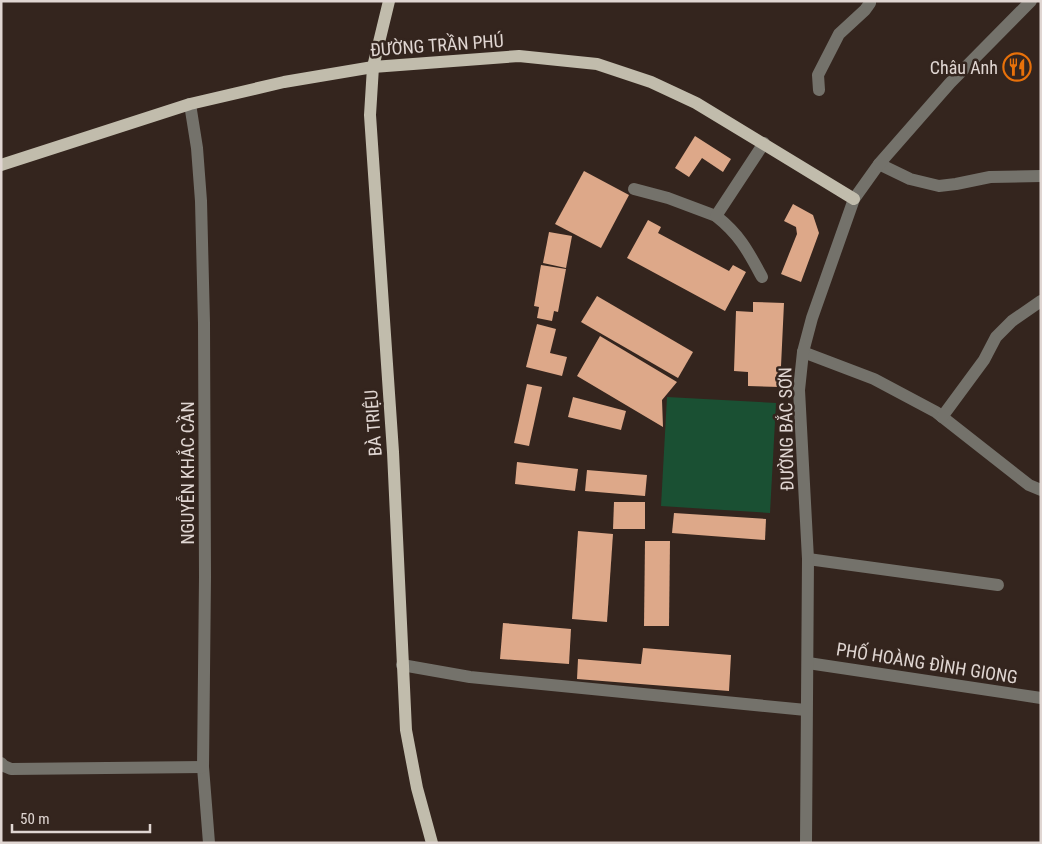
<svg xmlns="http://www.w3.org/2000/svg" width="1042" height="844" font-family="'Roboto Condensed',sans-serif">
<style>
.green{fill:#1a5033}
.building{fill:#dda889}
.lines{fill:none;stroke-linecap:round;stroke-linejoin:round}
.minor{stroke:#74726b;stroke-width:12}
.major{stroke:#c1bcac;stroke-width:12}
.labels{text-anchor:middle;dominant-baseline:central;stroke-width:5;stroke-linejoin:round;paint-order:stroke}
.street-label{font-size:18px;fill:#e0d6d2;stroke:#34251e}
.poi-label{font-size:18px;fill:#e0d6d2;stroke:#34251e;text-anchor:end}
</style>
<rect width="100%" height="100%" fill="#34251e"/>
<path class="green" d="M667,397l109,6 -6,110 -109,-7z"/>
<g class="building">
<path d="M695,136l36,23 -8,13 -21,-14 -13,19 -14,-9z"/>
<path d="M584,171l45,24 -28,53 -46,-24z"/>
<path d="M793,204l20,11 6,18 -18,49 -20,-8 16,-40 -1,-7 -12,-6z"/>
<path d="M648,220l13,7 -3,6 71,38 4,-6 13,7 -21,39 -98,-53z"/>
<path d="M549,232l23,4 -6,32 -23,-5z"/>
<path d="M541,265l25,4 -8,43 -4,-1 -2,10 -15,-3 2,-11 -5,-1z"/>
<path d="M597,296l96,56 -15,26 -97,-56z"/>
<path d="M753,302l31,1 -4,84 -32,-1v-14l-14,-1 2,-60 17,1z"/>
<path d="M537,324l19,5 -6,24 17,4 -5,19 -36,-9z"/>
<path d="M600,336l77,46 -15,18 1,27 -86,-51z"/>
<path d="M527,384l15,3 -13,59 -15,-3z"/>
<path d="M573,397l53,14 -5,19 -53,-13z"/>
<path d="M517,462l61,7 -3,22 -60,-7z"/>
<path d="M587,470l60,5 -2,21 -60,-5z"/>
<path d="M614,502h31v27h-32z"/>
<path d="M674,513l92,6 -1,21 -93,-7z"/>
<path d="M578,531l35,3 -6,88 -35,-3z"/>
<path d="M645,541h25l-1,85h-25z"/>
<path d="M503,623l68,6 -2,35 -69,-5z"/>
<path d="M643,648l88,7 -2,36 -152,-12 1,-20 63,5z"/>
</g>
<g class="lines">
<g class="minor">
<path d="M819,90l-1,-15 21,-41 26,-24 5,-7 -1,-2"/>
<path d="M190,104l7,44 4,53 3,122 1,254 -2,190 6,76"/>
<path d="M879,164l31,15 29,7 17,-2 34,-7 51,-1"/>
<path d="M634,189l34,9 48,18"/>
<path d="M762,277c-14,-26 -22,-42 -46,-61l48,-73"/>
<path d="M803,352l71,27 62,33 93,73 12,5"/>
<path d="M942,417l42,-57 12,-23 16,-16 29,-20"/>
<path d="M808,559l190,26"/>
<path d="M808,663l233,35"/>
<path d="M402,665l68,12 336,33"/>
<path d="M1,763l3,3 7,3 192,-2"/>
<path d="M806,843l2,-284 -9,-169 4,-38 9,-34 42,-119 25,-35 71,-81 81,-82"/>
</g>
<g class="major">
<path d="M389,1l-16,66 -3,48 23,337 13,278 11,58 15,55"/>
<path d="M1,165l189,-61 94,-22 89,-15 146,-11 78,8 54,18 45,21 158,96"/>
</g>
</g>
<defs>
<g id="restaurant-ring" transform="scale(1.4375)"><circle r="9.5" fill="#34251e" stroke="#e8710a" stroke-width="1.5"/><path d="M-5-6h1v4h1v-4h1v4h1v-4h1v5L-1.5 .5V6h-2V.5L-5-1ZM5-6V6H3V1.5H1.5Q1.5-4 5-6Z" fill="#e8710a"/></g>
</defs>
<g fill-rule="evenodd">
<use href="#restaurant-ring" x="1017" y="67"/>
</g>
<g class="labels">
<g class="street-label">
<text transform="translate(437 45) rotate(-4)">ĐƯỜNG TRẦN PHÚ</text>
<text transform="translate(373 423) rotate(-94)">BÀ TRIỆU</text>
<text transform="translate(786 429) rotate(-91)">ĐƯỜNG BẮC SƠN</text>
<text transform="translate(187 473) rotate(-90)">NGUYỄN KHẮC CẦN</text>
<text transform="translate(927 663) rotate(9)">PHỐ HOÀNG ĐÌNH GIONG</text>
</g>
<g class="poi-label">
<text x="998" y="67">Châu Anh</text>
</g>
</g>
<rect width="1042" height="844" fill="none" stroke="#e0d6d2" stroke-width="5"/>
<path d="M12 824v8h138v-8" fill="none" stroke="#e0d6d2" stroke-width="2.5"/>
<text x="20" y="824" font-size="15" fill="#e0d6d2" stroke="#34251e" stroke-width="4" paint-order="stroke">50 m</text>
</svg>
